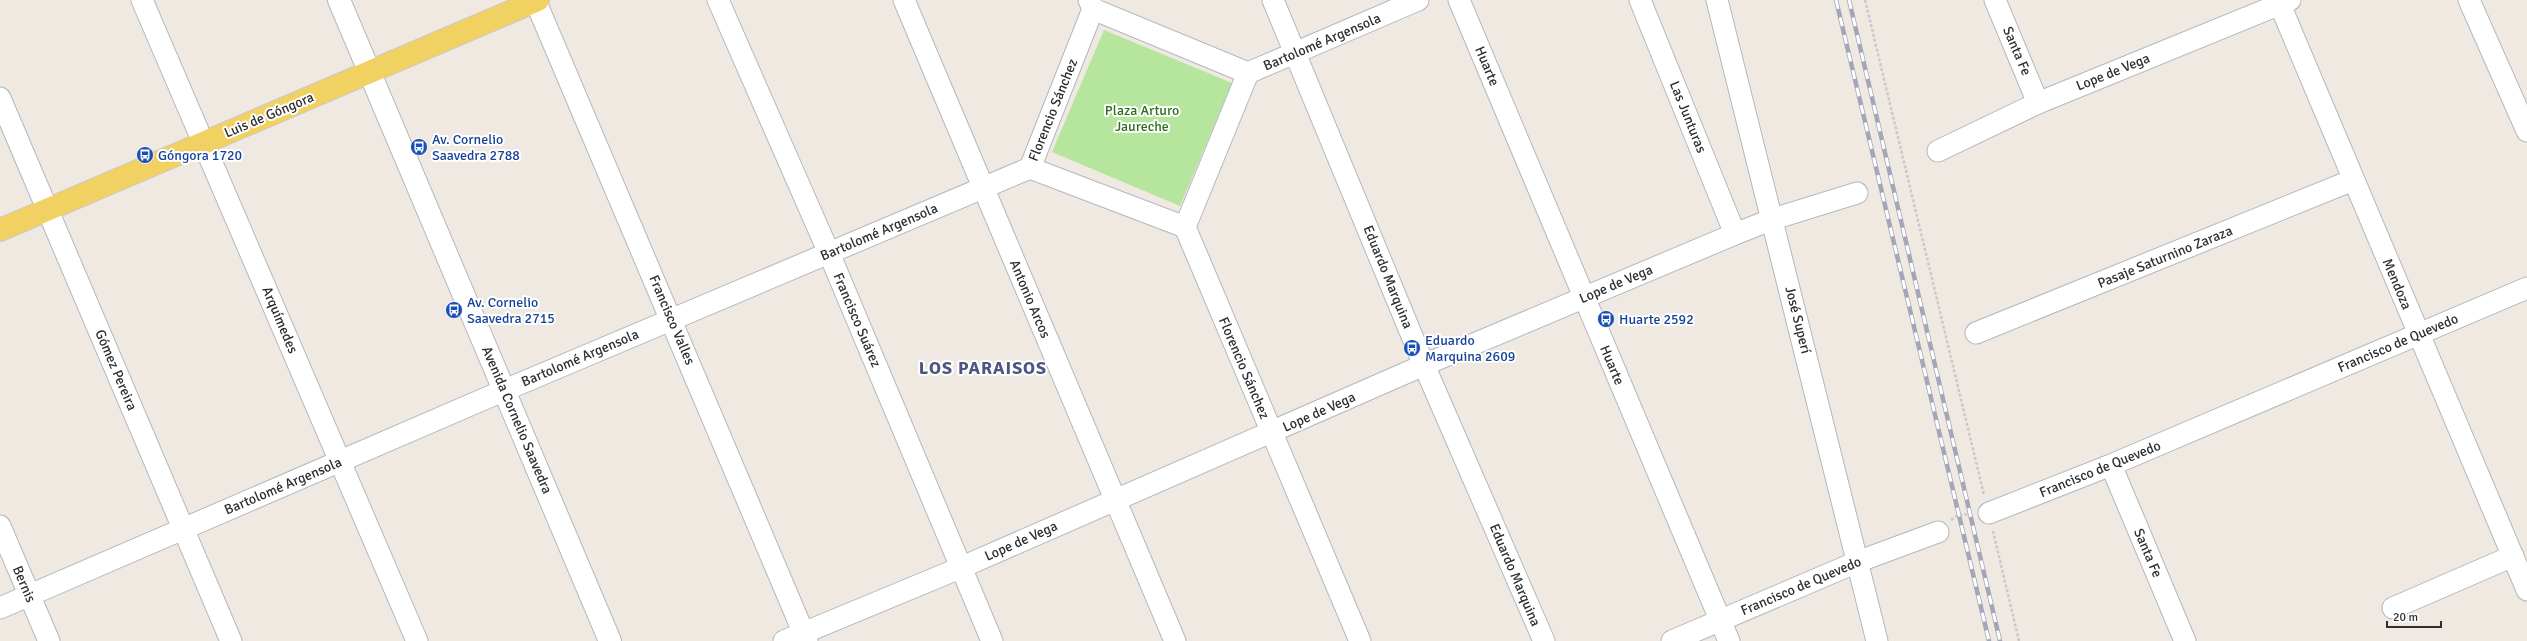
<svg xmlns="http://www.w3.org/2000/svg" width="2527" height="641" font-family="Signika,sans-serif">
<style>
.green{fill:#b6e59e}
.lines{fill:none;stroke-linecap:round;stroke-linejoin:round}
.minor-casing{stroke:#b4b7c1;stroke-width:23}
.secondary-casing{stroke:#b4b7c1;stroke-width:24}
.primary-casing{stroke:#c9c9c9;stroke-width:24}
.path{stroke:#c9c9c9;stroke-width:2.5;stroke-dasharray:3 2;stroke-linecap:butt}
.minor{stroke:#fff;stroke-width:21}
.secondary{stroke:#fff;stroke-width:22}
.primary{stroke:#f2d163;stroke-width:22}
.rail-casing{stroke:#a3a6b8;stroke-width:4.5}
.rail{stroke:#fff;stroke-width:3;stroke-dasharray:9;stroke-linecap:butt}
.labels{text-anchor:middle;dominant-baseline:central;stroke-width:4;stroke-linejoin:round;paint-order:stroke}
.street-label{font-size:14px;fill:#2e2e2e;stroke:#fff}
.park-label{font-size:14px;fill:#2c6e1b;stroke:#fff}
.transit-label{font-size:14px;fill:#164399;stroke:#fff;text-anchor:start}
.district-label{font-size:18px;font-weight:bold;letter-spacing:1px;fill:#4d5680;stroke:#fff}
</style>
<rect width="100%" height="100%" fill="#efe9e1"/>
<path class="green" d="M1104,30l128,53 -52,123 -128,-54z"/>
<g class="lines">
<g class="minor-casing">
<g id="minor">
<path d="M142,0l275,641"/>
<path d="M535,0l272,641"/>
<path d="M718,0l111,253 163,388"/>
<path d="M904,0l271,641"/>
<path d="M1089,0l4,9 155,64"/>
<path d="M1273,0l151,365 120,276"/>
<path d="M1459,0l270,641"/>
<path d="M1640,0l95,234"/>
<path d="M1717,0l160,641"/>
<path d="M1995,0l43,103"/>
<path d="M2278,0l249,590"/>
<path d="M2469,0l58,131"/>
<path d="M1248,73l-63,154 175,414"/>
<path d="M1248,73l170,-73"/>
<path d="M0,98l231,543"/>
<path d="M1938,151l100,-48 252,-103"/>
<path d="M1030,168l63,-159"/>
<path d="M1030,168l155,59"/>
<path d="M1976,333l377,-153"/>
<path d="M2111,465l74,176"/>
<path d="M1989,513l122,-48 416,-177"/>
<path d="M0,526l49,115"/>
<path d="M0,608l505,-218 525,-222"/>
<path d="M2393,608l120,-52"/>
<path d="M784,641l176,-73 464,-203 311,-131 38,-15 84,-26"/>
<path d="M1672,641l185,-79 81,-30"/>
</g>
</g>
<g class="secondary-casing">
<path id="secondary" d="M339,0l271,641"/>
</g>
<g class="primary-casing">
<path id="primary" d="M0,230l538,-230"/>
</g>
<g class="path">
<path d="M1865,0l119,495"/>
<path d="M1951,520l7,-5 12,-1"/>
<path d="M1993,531l26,110"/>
</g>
<use href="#minor" class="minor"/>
<use href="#secondary" class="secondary"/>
<use href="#primary" class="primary"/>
<g class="rail-casing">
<g id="rail">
<path d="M1836,0l153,641"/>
<path d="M1849,0l151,641"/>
</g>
</g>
<use href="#rail" class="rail"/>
</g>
<defs>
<g id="bus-disc" transform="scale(0.9)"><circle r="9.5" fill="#1a4fb4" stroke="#fff"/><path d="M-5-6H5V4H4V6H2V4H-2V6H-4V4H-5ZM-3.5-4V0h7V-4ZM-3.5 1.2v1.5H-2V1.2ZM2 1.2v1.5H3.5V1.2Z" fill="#fff"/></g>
</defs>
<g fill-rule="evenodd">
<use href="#bus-disc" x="419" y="147"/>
<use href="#bus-disc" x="145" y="155"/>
<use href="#bus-disc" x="454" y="310"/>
<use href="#bus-disc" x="1606" y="319"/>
<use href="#bus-disc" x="1412" y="348"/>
</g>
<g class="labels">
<g class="street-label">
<text transform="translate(1322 42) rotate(-23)">Bartolomé Argensola</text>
<text transform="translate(2017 51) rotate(67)">Santa Fe</text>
<text transform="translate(1487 66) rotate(67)">Huarte</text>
<text transform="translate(2113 72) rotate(-22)">Lope de Vega</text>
<text transform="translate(1053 110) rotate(-68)">Florencio Sánchez</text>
<text transform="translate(269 115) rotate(-23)">Luis de Góngora</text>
<text transform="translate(1688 117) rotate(68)">Las Junturas</text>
<text transform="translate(879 232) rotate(-23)">Bartolomé Argensola</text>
<text transform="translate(2165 257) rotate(-22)">Pasaje Saturnino Zaraza</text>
<text transform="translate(1388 277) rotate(68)">Eduardo Marquina</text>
<text transform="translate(1616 284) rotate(-23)">Lope de Vega</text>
<text transform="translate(2397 284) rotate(67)">Mendoza</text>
<text transform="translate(1030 299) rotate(67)">Antonio Arcos</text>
<text transform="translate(280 320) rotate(67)">Arquímedes</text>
<text transform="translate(672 320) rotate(67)">Francisco Valles</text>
<text transform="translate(857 320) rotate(67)">Francisco Suárez</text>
<text transform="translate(1798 320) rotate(76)">José Superí</text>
<text transform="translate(2398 343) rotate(-23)">Francisco de Quevedo</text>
<text transform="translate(580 358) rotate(-23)">Bartolomé Argensola</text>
<text transform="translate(1612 365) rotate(67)">Huarte</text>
<text transform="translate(1244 368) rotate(67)">Florencio Sánchez</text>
<text transform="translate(116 370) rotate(67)">Gómez Pereira</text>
<text transform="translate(1319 412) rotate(-24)">Lope de Vega</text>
<text transform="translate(517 420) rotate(67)">Avenida Cornelio Saavedra</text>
<text transform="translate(2100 469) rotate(-22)">Francisco de Quevedo</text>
<text transform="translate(283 486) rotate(-23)">Bartolomé Argensola</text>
<text transform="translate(1021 541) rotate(-24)">Lope de Vega</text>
<text transform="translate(2148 553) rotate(67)">Santa Fe</text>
<text transform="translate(1515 575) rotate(67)">Eduardo Marquina</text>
<text transform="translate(24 584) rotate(67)">Bernis</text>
<text transform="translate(1801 586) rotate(-23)">Francisco de Quevedo</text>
</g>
<g class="park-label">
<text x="1142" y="110">Plaza Arturo<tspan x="1142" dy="16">Jaureche</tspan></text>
</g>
<g class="transit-label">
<text x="432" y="139">Av. Cornelio<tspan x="432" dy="16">Saavedra 2788</tspan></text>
<text x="158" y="155">Góngora 1720</text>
<text x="467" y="302">Av. Cornelio<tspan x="467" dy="16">Saavedra 2715</tspan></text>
<text x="1619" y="319">Huarte 2592</text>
<text x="1425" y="340">Eduardo<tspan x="1425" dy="16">Marquina 2609</tspan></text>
</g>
<g class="district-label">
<text x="983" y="368">LOS PARAISOS</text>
</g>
</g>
<path d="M2387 621v6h54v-6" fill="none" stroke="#2e2e2e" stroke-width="2"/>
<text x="2393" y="621" font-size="12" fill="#2e2e2e" stroke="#ffffff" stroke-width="3" paint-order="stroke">20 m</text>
</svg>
